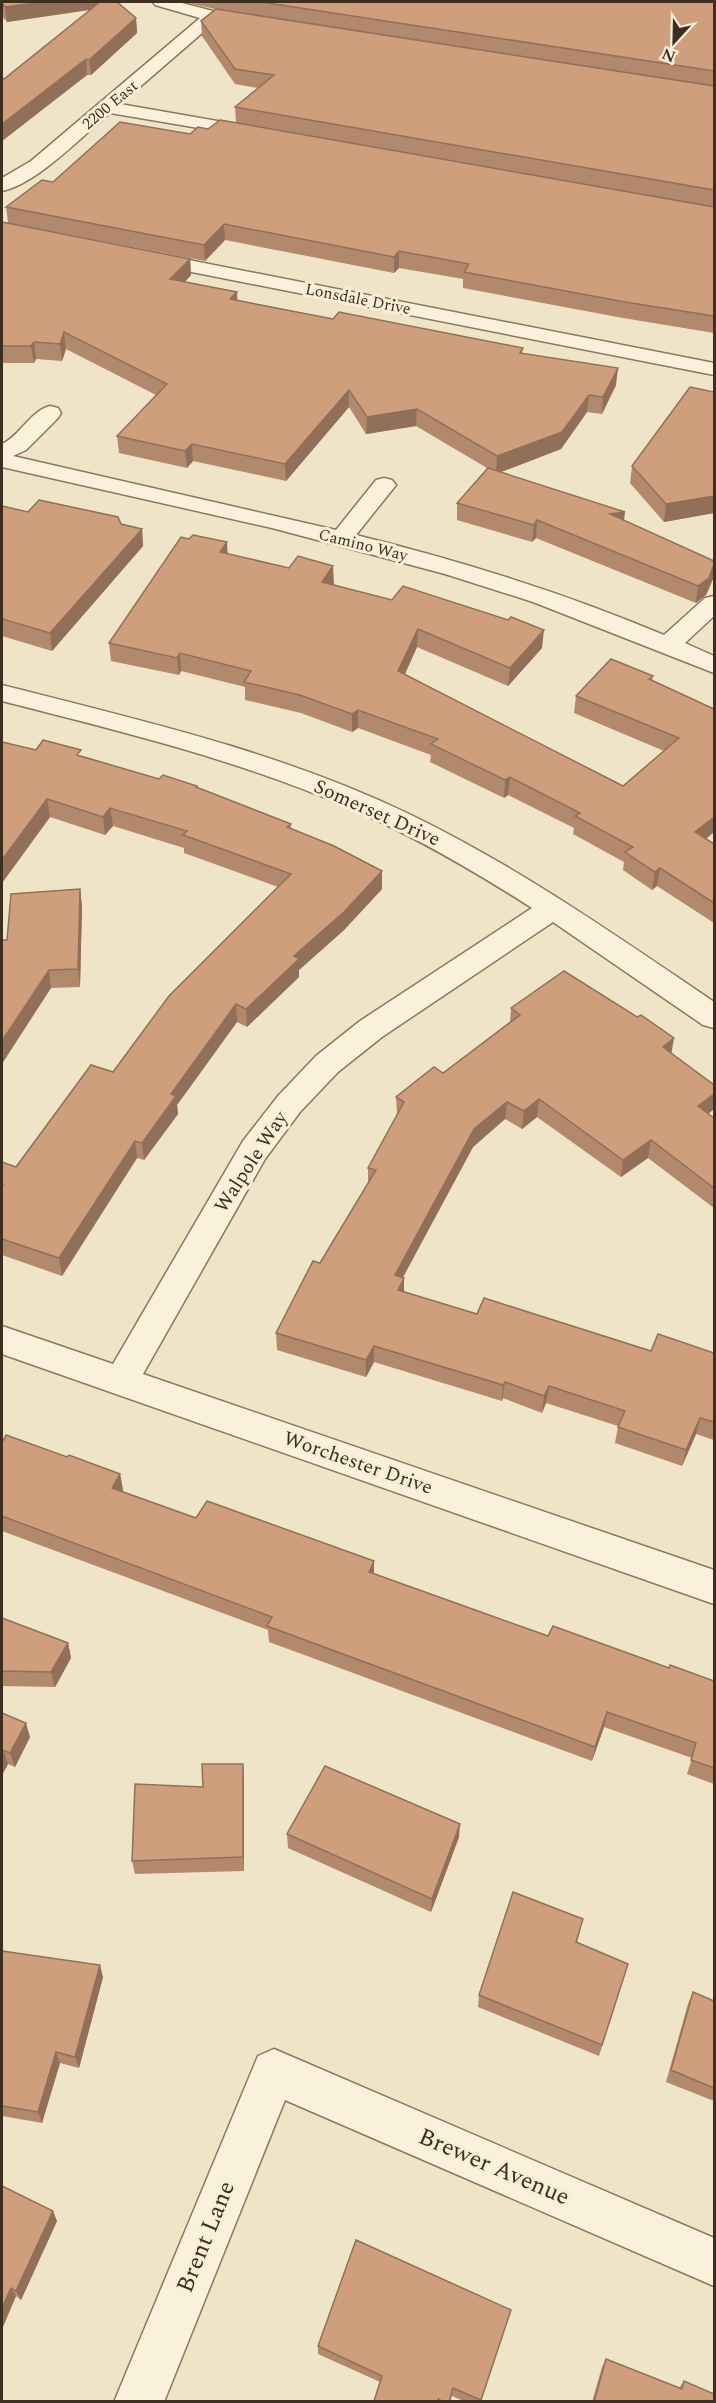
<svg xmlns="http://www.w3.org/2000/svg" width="716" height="2403" font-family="Spectral,serif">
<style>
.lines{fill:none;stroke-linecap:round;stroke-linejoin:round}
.minor-casing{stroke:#8d765c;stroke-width:3}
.minor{fill:#faf1dc;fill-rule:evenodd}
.wall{fill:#b2896c}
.shaded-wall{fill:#916f58}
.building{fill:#cf9f7d;stroke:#916f58;stroke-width:1.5}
.labels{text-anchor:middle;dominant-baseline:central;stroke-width:6;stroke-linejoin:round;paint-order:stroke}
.far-street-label{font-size:16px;fill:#3d2e20;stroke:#f7eed8}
.street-label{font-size:20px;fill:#3d2e20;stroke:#f7eed8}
.near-street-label{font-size:24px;fill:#3d2e20;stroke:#f7eed8}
</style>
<rect width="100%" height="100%" fill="#f0e4c8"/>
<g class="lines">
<g class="minor-casing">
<g id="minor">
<path d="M153,2h25l35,9 40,5 8,5 -8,5 -37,-5 -96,83 138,24 6,1 3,4 -3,4 -6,1 -148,-25c-28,23 -73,71 -108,78v-13l29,-17 169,-143 -45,-13z"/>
<path d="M148,252l566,111v12l-573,-113 -3,-4 3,-4z"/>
<path d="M50,406l8,2 3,5 -3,5 -32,32 -13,6 323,74 40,-50 8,-2 8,2 4,5 -40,50c105,26 209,58 308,100l41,-37 9,-2v20l-29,27 29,13v17l-181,-71 -88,-28 -173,-46 -270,-61v-23c18,-8 28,-33 48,-38z"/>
<path d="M2,685c138,35 278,67 407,129 108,52 206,121 305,188v26l-11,-3 -150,-103 -171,115 -44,35 -38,40 -35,47 -122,215 571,196v34l-712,-250v-28l111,38 130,-223 35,-45 38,-40 44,-35 172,-113c-61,-39 -124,-76 -192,-104 -109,-46 -224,-74 -338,-103z"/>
<path d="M274,2049l440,189v48l-429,-186 -121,302h-50l144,-346z"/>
</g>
</g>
<use href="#minor" class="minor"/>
</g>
<g class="wall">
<path d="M2,2h115l19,16 1,15 -46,42h-4l-85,66v-63l2,1 86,-69 -83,12 -5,-6z"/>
<path d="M184,2h530v331l-91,-15 -160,-30v-9l-64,-11 -5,5 -169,-33 -20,21 -197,-38 -2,-16 47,-25 137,-48 46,-12 -1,-15 23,-19 -23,-4 -33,-48 -1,-15 14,-12z"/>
<path d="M2,222l188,37 1,16 -6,7 52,10v8l96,19 190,29 -1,5 94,32 -14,29 -15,-2 -26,37 -60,23 123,49 89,58 -7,16 -10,8 -160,-65 -4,4 -75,-22v-17l30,-35 -71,-42 -50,8 -17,-27 -63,74 -93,-20 -6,7 -68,-15 -2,-17 39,-41 -90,-46 -4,12 -26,-2 -2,4h-32z"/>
<path d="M714,392v121l-50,9 -34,-39 2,-17z"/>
<path d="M2,506l26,6 93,12 21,5 1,17 -91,105 -50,-15z"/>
<path d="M189,539l39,15 106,30 -1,1 209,63 -34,38 -91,-39 -12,27 218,112 41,-35 -90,-38 2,-17 77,-20 -1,5 62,28v123l-8,7 8,5v79l-57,-37 -5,4 -29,-20 1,-8 -51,-28 1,-6 -66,-33 -4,3 -74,-36 1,-7 -73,-27 -6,4 -51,-19 -56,-13v-13l-64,-16 -2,4 -68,-14 -2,-18z"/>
<path d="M2,742l34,8 46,6 77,23 38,7v2l94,36v5l91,60 -38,41 -45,40v7l-52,50 -10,-5 -60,83 1,9 -34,46 -7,-2 -75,118 -60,-21v-93l14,5 97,-95 165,-185 -94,-34v-5l-71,-22 -8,9 -55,-18 -48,66z"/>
<path d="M80,889l2,18 -2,80 -29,1 -44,-48z"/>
<path d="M511,1008l161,46 42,55 -6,5 6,4v90l-66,-50 -27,19 -84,-60 -15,12 -17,-10 -32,28 -70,130 1,15 73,22 174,37 63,2v87l-18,-6 -14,32 -67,-23 3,-17 -72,-23 -4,10 -39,-15 -1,3 -128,-39 -8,15 -89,-27 -1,-17 44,-70 48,-80v-15l29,-53 -1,-18 47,-24 67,-51z"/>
<path d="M2,1443l65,14 53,17 3,16 -1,2 74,26 178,43v13l174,62 121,32 45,13v103l-27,-10 5,-16 -88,-31 -12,34 -323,-119 -1,-12 -266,-99z"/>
<path d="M2,1618l66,25 3,15 -16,29 -53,-1z"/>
<path d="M2,1713l28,24 -15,30 -7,-3 -6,11z"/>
<path d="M244,1779v92l-109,3 -3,-13 71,-74z"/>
<path d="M287,1834l172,3 -28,75 -143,-64z"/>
<path d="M580,1932l-3,10 51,22 -29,92 -121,-49 1,-12z"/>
<path d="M2,1951l101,26 -24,91 -19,-5 -18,60 -40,-7z"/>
<path d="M693,1992l21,9v100l-48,-19 22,-78z"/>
<path d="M2,2186l55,35 -36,79 -5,-4 -14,33z"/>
<path d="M508,2319l-27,83h-15l-14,-6 -2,6h-76l6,-20 -62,-28v-8z"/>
<path d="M606,2359l73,29 5,-7 30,21h-122l10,-35z"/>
</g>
<g class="shaded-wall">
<path d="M43,2h65v5l-101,15 -2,-15z"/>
<path d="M136,18l1,15 -46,42 -2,-15z"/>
<path d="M86,59l1,16 -85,66v-17z"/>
<path d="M224,224l1,16 -20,21 -1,-16z"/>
<path d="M399,251v17l-5,5v-16z"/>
<path d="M190,259l1,16 -19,20 -2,-16z"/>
<path d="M237,292l1,17 -8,-10z"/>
<path d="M64,332l2,17 -4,12 -2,-17z"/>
<path d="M34,342l2,17 -2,4 -3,-17z"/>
<path d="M618,368l-2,17 -14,29 1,-17z"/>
<path d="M349,390v17l-63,74 -1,-17z"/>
<path d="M589,395l-2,17 -26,37 -65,25 1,-18z"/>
<path d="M417,409l-1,17 -50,8 1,-17z"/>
<path d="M192,444l1,17 -6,7 -2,-17z"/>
<path d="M714,496v17l-50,9 2,-18z"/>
<path d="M625,512l-2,17 -13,-15z"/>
<path d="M537,520l-1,18 -4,4 2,-17z"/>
<path d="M142,529l1,17 -91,105 -2,-18z"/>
<path d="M227,542l1,18 -8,-8z"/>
<path d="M714,564l-1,15 -7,16 -10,8 2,-17z"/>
<path d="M333,566l1,18 -12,15v-17z"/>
<path d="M418,629l-1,18 -19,42v-18z"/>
<path d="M544,630l-2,18 -34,38 2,-18z"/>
<path d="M180,653l1,18 -2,4 -2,-17z"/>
<path d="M358,710v18l-6,4v-18z"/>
<path d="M510,777l-2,18 -4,3 1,-18z"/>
<path d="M47,799l3,18 -48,66v-23z"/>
<path d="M110,808l3,18 -8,9 -2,-18z"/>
<path d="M714,817v15l-22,18 3,-18z"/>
<path d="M660,868l-3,18 -5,4 3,-18z"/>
<path d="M382,871v18l-38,41 -45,40v7l-52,50 -1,-18 48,-53z"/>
<path d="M80,889l2,18 -2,80 -2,-18z"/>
<path d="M49,970l2,18 -49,76v-23z"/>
<path d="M236,1004l1,18 -60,83 1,9 -34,46 -2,-17 29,-49z"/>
<path d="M674,1038l-3,18 -8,-9z"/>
<path d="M714,1094v15l-19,15 3,-18z"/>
<path d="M539,1099l-2,18 -15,12 2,-18z"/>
<path d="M507,1102l-2,17 -32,28 -78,145v-17l79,-146z"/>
<path d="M651,1140l-3,18 -27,19 2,-17z"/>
<path d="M135,1141l2,17 -75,118 -3,-18z"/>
<path d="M404,1278v17l-6,-5z"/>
<path d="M374,1346v16l-8,15v-17z"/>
<path d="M505,1382l-2,16 -1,3 1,-16z"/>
<path d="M549,1386l-3,17 -4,10 2,-17z"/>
<path d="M700,1418l-4,16 -14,32 4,-16z"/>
<path d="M120,1474l3,16 -8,14 -3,-16z"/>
<path d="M374,1561v16l-5,-5z"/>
<path d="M68,1643l3,15 -16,29 -4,-15z"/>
<path d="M607,1712l-3,15 -12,34 3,-14z"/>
<path d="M26,1723l4,14 -15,30 -5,-14z"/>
<path d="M3,1750l5,14 -6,11v-22z"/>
<path d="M243,1764l1,15v92l-1,-14z"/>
<path d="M460,1824l-1,13 -28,75 1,-13z"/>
<path d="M100,1965l3,12 -24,91 -4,-11z"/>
<path d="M56,2052l4,11 -18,60 -4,-11z"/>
<path d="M53,2211l4,10 -36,79 -5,-9z"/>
<path d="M11,2288l5,8 -14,33v-21z"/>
</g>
<g class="building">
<path d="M2,2h41l-38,5 -3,-4z"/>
<path d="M100,2h17l19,16 -47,42 -3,-1 -84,65v-46l2,1z"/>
<path d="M261,2h453v69z"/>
<path d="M216,9l498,77v104l-479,-83 39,-32 -39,-6 -34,-48z"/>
<path d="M220,120l494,87v109l-89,-14 -161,-30 5,-8 -70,-13 -5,6 -170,-33 -20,21 -198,-38 36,-27 11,2 67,-60 70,12 8,-7 10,2z"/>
<path d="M2,222l188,37 -20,20 67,13 -7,7 103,20 6,-7 184,36 -3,5 98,15 -15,29 -14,-2 -27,37 -65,24 -80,-47 -50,8 -18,-27 -64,74 -93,-20 -7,7 -68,-15 50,-52 -103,-52 -4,12 -26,-2 -3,4h-29z"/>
<path d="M690,387l24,5v104l-48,8 -34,-38z"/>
<path d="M488,468l137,44 -15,2 104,47v3l-5,14 -11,8 -161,-66 -3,5 -77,-22z"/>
<path d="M39,500l79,17 3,7 21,5 -92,104 -48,-14v-113l26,6z"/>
<path d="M193,535l34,7 -7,10 69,16 9,-12 35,10 -11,16 70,18 11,-14 105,34 3,-3 33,13 -34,38 -92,-39 -20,42 225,115 56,-48 -103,-42 35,-37 42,17 -4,3 65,30v108l-19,15 19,12v59l-54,-35 -5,4 -30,-20 8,-5 -58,-31 5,-3 -70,-36 -5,3 -74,-36 7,-5 -80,-29 -6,4 -52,-19 -56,-13 7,-11 -71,-18 -3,5 -68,-15 72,-106 8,2z"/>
<path d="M43,740l38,10 -4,5 82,24 4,-4 34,11 -1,1 95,37 -4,3 47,19 48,25 -38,41 -50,44 5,3 -53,50 -10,-5 -65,90 5,2 -34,47 -7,-2 -76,117 -57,-19v-52l1,-2h-1v-23l14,5 75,-102 22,7 56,-76 122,-122 -108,-39 4,-4 -77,-23 -7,9 -56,-18 -45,61v-118l34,8z"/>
<path d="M80,889l-2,80 -29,1 -47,71v-101h5l4,-46z"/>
<path d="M564,971l73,46 4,-2 33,23 -11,9 51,38v9l-16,12 16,12v70l-63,-48 -28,20 -84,-61 -15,12 -17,-9 -33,27 -79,146 9,3 -6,12 79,24 7,-16 167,53 7,-17 56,19v69l-14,-4 -14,32 -68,-23 7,-16 -76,-25 -5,10 -39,-14 -2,3 -129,-39 -8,14 -90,-27 37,-72 7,2 56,-93 -8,-2 36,-66 -8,-5 38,-30 9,6 77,-58 -9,-7z"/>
<path d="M6,1435l61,22 2,-2 51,19 -8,14 84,30 11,-17 167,60 -5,11 109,39 70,25 5,-10 116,42 1,-3 44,16v87l-23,-8 5,-17 -89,-31 -12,35 -328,-121 5,-9 -270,-101v-73z"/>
<path d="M2,1618l66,25 -17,29 -49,-1z"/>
<path d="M2,1713l24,10 -16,30 -7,-3 -1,3z"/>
<path d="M202,1764h41v93l-111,4 3,-77 68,3z"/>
<path d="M325,1766l135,58 -28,75 -145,-65z"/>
<path d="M513,1892l70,27 -7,23 52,22 -26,81 -123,-50z"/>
<path d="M2,1951l98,14 -25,92 -19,-5 -18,60 -36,-6z"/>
<path d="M693,1992l21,9v87l-43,-18z"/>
<path d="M2,2186l51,25 -37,80 -5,-3 -9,20z"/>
<path d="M356,2240l155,70 -30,90 -28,-12 -4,14h-5l-6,-3 -1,3h-62l-1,-1 8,-25 -64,-30z"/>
<path d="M606,2359l76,30 2,-8 30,13v8h-120z"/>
</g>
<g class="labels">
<g class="far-street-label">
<text transform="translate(110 105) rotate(-40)">2200 East</text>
<text transform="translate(358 299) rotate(11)">Lonsdale Drive</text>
<text transform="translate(363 545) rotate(14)">Camino Way</text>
</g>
<g class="street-label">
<text transform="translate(377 813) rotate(24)">Somerset Drive</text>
<text transform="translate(251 1162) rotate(-57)">Walpole Way</text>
<text transform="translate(358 1463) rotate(19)">Worchester Drive</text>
</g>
<g class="near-street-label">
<text transform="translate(494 2167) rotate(23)">Brewer Avenue</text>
<text transform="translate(206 2237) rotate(-68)">Brent Lane</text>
</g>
</g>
<rect width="716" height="2403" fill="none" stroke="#3d2e20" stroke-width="6"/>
<g transform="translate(674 42) rotate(202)" stroke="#f7eed8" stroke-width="4.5" paint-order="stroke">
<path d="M0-4.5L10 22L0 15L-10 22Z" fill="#3d2e20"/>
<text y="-9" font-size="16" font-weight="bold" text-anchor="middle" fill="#3d2e20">N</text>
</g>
</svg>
